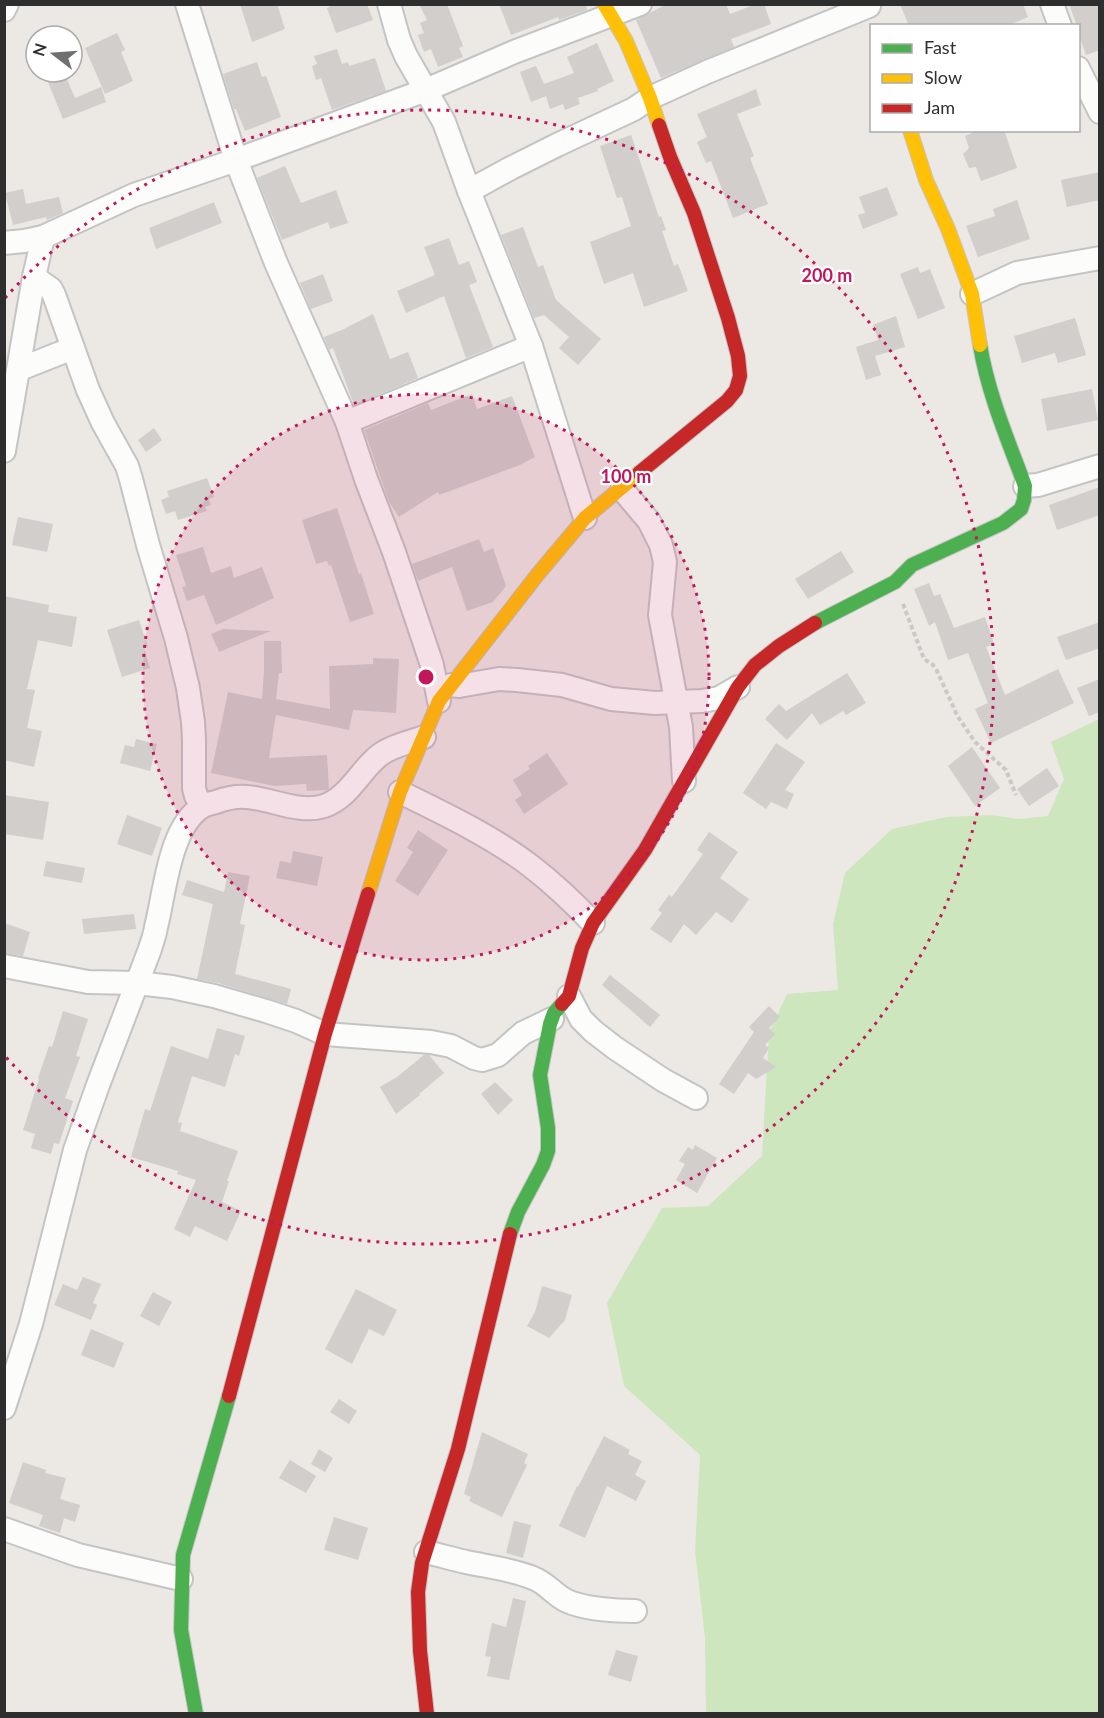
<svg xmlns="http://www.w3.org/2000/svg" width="1104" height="1718" font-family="Lato,sans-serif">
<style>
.green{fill:#cee6be}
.building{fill:#d1cecb}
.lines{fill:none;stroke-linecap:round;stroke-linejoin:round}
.street-casing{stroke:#c5c4c5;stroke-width:26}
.fast-casing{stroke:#c5c4c5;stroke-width:16}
.slow-casing{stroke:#c5c4c5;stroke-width:16}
.jam-casing{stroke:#c5c4c5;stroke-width:16}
.path{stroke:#c9c9c8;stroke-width:4;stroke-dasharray:4.5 3;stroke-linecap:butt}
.street{stroke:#fcfcfb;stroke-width:22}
.fast{stroke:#4caf50;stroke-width:14}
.slow{stroke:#ffc107;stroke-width:14}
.jam{stroke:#c62828;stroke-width:14}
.ring{fill:none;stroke:#c2185b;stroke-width:3;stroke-dasharray:3 6}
.centre{fill:#c2185b;stroke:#fff;stroke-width:3}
.ring-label{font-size:18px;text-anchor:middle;font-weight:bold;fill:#c2185b;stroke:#fff;stroke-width:4.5;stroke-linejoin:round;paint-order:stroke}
</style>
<rect width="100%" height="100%" fill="#ece8e4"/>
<path class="green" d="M1099,719v994h-393l-1,-75 -10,-87 5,-96 -76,-69 -17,-83 55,-95 46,-2 54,-50 7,-123 18,-39 51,-4 -5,-66 12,-51 47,-44 55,-12 43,-2 29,4 29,-3 16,-37 -13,-37z"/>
<g class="building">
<path d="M240,4h37l8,25 -33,13z"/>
<path d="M335,4h32l6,16 -37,13 -9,-25z"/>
<path d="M419,4h28l16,42 -4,2 4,9 -25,10 -7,-18 -7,3 -6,-17 6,-2 -4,-10 7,-3z"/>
<path d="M499,4h87l1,6 -28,10 -1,-3 -47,18z"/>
<path d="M667,4h59l4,10 26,-10h8l7,20 -40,15 3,8 -73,31 -25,-58z"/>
<path d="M900,4h123l5,13 -21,9h-98z"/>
<path d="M1069,4h31v46l-14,5 -8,-23v-6h-1z"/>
<path d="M117,33l8,17 -4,2 12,29 -28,13 -20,-46z"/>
<path d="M597,43l17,38 -17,8 1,2 -20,7 2,6 -15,6 -2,-6 -13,5 -4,-13 -15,6 -11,-30 16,-6 8,18 30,-11 -7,-16z"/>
<path d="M337,49l5,15 6,-2 1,4 26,-8 11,33 -54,19 -11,-32 -5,2 -4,-14 5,-2 -3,-8z"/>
<path d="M257,62l5,15 4,-1 15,41 -36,14 -9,-22h-2l-11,-35z"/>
<path d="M44,72h20l11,26 26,-11 5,15 -43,17z"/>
<path d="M756,89l5,16 -24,9 17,42 -4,2 18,46 -35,14 -22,-57 -5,2 -9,-21 10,-5 -10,-23z"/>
<path d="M979,130h25l13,38 -36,13 -5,-14 -7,1 -6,-14 6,-6 -4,-12z"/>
<path d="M631,135l28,82 2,-1 5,14 -4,1 12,35 4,-2 10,27 -44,16 -11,-34 -29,11 -14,-42 41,-16 -9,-29 -5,1 -17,-52z"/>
<path d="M285,166l16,37 35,-13 12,33 -18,6 -2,-7 -46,18 -25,-62z"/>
<path d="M1100,172v28l-33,7 -6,-27z"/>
<path d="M887,187l11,28 -35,14 -5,-14 7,-2 -6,-16z"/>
<path d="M23,189l3,15 33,-7 4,16 -16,7 -1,-3 -33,8 -8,-32z"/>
<path d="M1017,200l13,39 -52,18 -12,-31 29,-10 -2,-7z"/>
<path d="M214,202l8,21 -66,26 -7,-21z"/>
<path d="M523,227l15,40 5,-2 13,35 45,39 -23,26 -19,-17 10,-11 -25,-22 -10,3 -33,-83z"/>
<path d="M449,238l10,27 10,-4 8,21 -8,3 24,62 -27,11 -22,-62 -38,17 -9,-22 38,-16 -11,-28z"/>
<path d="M918,267l2,6 10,-4 15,39 -27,11 -18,-45z"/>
<path d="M323,274l10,27 -22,8 -11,-26z"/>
<path d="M373,314l17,45 18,-7 10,26 -64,27 -21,-57 -4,2 -5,-13 20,-8z"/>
<path d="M896,316l9,31 -30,9 6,19 -15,5 -10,-33 22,-7 -5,-15z"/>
<path d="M1075,318l11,37 -28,8 -3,-10 -33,10 -8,-27z"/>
<path d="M1092,389l6,31 -51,11 -6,-32z"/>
<path d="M472,394l5,15 35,-13 23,61 -15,8 -81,30 -1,-3 -39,25 -10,-15 -25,-72 64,-27 3,7z"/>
<path d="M154,428l8,12 -16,12 -8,-12z"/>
<path d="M207,478l7,19 -5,2 2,6 -6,2 2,4 -29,9 -3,-9 -9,3 -5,-14 8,-3 -2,-6z"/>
<path d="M1100,487v28l-43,15 -8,-25z"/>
<path d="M337,508l22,66 2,-1 13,41 -24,8 -19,-57 -2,1 -2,-5 -11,3 -14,-44z"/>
<path d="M18,517l35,7 -6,28 -35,-7z"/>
<path d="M479,539l5,13 9,-4 13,38 -13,16 -26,9 -15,-44 -34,14 -6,-17z"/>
<path d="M203,547l8,26 20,-7 3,12 28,-11 12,31 -58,27 -12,-30 -17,6 -5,-14 4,-1 -10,-31z"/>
<path d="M841,551l13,21 -46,27 -13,-20z"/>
<path d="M929,583l5,13 6,-2 14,34 31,-11 9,27 -8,3 19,48 53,-26 16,34 -83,40 -16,-34 13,-6 -20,-50 -20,7 -13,-38 -6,4 -15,-37z"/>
<path d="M4,596l45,9 -1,7 29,5 -5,30 -34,-7 -11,49 8,1 -8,38 15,3 -8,36 -30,-7z"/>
<path d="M139,620l9,27 -4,1 6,20 -28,9 -15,-47z"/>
<path d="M1100,622v26l-34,12 -9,-23z"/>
<path d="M223,629l48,2 -52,21 -8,-18z"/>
<path d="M264,641h17l1,32h-3l-3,26 54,10 -1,-43 44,-2v-6l26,1 -3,54 -43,-3 -4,20 -73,-15 -7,43 58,-3 2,33 -2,2 -20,1 -1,-7 -32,2 -63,-13 17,-81 34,7 2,-29z"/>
<path d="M847,673l19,30 -20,12 -3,-4 -23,14 -8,-12 -25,27 -22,-21 14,-15 7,7z"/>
<path d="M1100,679v33l-11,4 -12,-28z"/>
<path d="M136,739l21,5 -7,27 -30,-8 5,-18 9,2z"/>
<path d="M776,743l29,19 -20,28 9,4 -7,15 -16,-7 -5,7 -23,-16z"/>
<path d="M972,747l28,41 -25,18 -27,-40z"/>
<path d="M547,753l21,31 -44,30 -9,-14 7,-5 -9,-15 17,-11 -2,-3z"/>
<path d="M1047,768l12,18 -30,20 -12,-17z"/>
<path d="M4,795l45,7 -6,38 -39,-6z"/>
<path d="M127,815l35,13 -10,28 -35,-12z"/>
<path d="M418,830l30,20 -30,46 -23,-15 18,-29 -6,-4z"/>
<path d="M709,832l29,20 -18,26 29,21 -17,24 -16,-11 -20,23 -12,-11 -13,19 -21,-14 12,-16 -4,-3 11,-15 3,2 31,-43 -6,-4z"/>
<path d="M293,851l30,6 -6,29 -41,-8 4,-17 11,2z"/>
<path d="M46,861l39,7 -3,15 -39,-7z"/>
<path d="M228,872l22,4 -10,48 5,1 -10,49 56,15 -4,15 -69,-21 -21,-4 16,-75 -31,-9 5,-15 37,12z"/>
<path d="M134,914l2,15 -52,5 -2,-15z"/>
<path d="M4,923l26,9 -7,24 -19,-3z"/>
<path d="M610,975l50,40 -10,12 -48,-42z"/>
<path d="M769,1006l11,11 -11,11 6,6 -10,11 4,3 -6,10 13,9 -20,12 -8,-6 -14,21 -15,-10 35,-52 -5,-5z"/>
<path d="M63,1011l25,8 -12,37 4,1 -15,41 8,3 -14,43 -5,-1 -3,11 -20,-6 4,-14 -12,-4 16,-51 -1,-1 11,-32 3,1z"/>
<path d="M217,1028l28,8 -6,20 -4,-2 -10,33 -33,-11 -14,46 4,1 -2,8 58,20 -11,30h2l-7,21 19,9 -14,30 -32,-15 -5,11 -16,-8 22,-49 -19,-6 1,-3 -47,-14 14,-48 5,2 21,-65 37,13z"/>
<path d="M424,1055h5l15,18 -25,21 1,1 -24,19 -16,-27 17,-10z"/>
<path d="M495,1082l18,18 -15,15 -17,-21z"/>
<path d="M695,1145l22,13 -20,35 -21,-13 9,-16 -6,-3 9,-14 5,3z"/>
<path d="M83,1277l18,7 -8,19 4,2 -6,15 -37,-15 9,-21 14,6z"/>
<path d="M542,1286l30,9 -7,25 -16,18 -22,-12 8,-14z"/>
<path d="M356,1289l41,21 -13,26 -15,-7 -17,35 -27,-15z"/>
<path d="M153,1292l19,10 -13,24 -19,-10z"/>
<path d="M91,1329l33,14 -10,25 -33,-13z"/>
<path d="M339,1399l18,12 -8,13 -19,-12z"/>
<path d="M482,1432l46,22 -4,9 3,2 -25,52 -33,-16 2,-4 -7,-3z"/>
<path d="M604,1436l26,14 -2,4 14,7 -7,14 11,6 -10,20 -29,-15 -22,52 -26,-12 18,-40 1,1z"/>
<path d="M319,1449l14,9 -8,14 -14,-8z"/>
<path d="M290,1460l26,16 -10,17 -27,-15z"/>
<path d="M23,1462l23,8 -1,3 21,5 -6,21 20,6 -5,17 -11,-4 -4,15 -21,-7 4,-11 -34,-12z"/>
<path d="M334,1517l34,11 -10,32 -34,-10z"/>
<path d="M514,1521l17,4 -8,33 -17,-5z"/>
<path d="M513,1598l13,3 -17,79 -22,-4 4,-19 -6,-1 7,-33 14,4z"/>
<path d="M616,1650l22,6 -7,26 -23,-7z"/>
</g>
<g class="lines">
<g class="street-casing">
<g id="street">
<path d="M187,4l49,156 40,103 71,159 19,57 28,73 38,113 7,36"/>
<path d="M389,4l10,36 7,16 38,66 25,69 62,155 54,172"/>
<path d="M1052,4l8,22"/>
<path d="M4,10l3,-6"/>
<path d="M1078,68l22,44"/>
<path d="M469,191l42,-23 46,-23 77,-36 16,-11 57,-26 162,-66"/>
<path d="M4,243l20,-2 19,-4 91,-42 102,-35 190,-70 88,-38 126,-48"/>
<path d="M34,277l17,12 3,6 34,95 15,33 24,43 4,13 17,66 28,93 12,50 5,34 1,18v48l2,8 7,10"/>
<path d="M972,294l45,-21 83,-15"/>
<path d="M20,369l53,-21"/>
<path d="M347,422l184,-76"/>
<path d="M4,451l30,-174 9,-40"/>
<path d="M1025,486l13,-1 62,-19"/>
<path d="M622,489l27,32 12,24 4,17 -5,53 21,112 3,54"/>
<path d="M451,685l8,1 40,-7 18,1 45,5 49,14 44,4 47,-2 17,-3 19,-11"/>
<path d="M400,792c43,21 95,46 132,75 22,17 42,36 61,56"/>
<path d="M4,966l84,16 49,1 35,4 42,9 52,15 30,10 29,13 106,8 20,4 23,12 8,2 16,-5 25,-22 29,-14"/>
<path d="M569,996l12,23 12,12 22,17 48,32 33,18"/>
<path d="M4,1408l27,-84 44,-174 23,-65 52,-136c2,-7 5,-14 6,-22 9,-34 13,-101 47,-121 4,-2 9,-3 13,-4 11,-4 20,-6 31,-5 25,2 53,17 77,9 23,-8 34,-31 50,-46 12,-13 34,-17 50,-23"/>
<path d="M4,1529l74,26 103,24"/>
<path d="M426,1552c13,3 27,7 40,10 23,5 45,7 67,16 14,5 21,17 34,23 18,8 49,10 68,10"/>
</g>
</g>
<g class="fast-casing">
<g id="fast">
<path d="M815,623l80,-41 17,-17 91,-42 18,-14 3,-9 1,-14c-17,-46 -37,-92 -45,-141"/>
<path d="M510,1234l8,-22 25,-47 5,-14v-23l-8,-53 10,-51 4,-11 8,-9"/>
<path d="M196,1714l-15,-84 2,-75 46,-159"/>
</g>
</g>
<g class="slow-casing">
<g id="slow">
<path d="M604,4l22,37 24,57 9,27"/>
<path d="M910,130l16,50 22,49 24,65 8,51"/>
<path d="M368,894l32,-102 39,-91 99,-127 47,-56 54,-45"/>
</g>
</g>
<g class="jam-casing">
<g id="jam">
<path d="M639,473l88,-72 9,-11 4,-14 -2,-20 -10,-38 -34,-105 -24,-56 -11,-32"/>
<path d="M562,1004l7,-8 13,-48 11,-25 52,-73 93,-163 17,-22 24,-19 36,-23"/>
<path d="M229,1396l96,-362 43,-140"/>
<path d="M427,1714l-7,-63 -2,-59 4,-29 36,-114 52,-215"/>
</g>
</g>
<path class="path" d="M903,604l21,55 9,6 4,6 21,46 17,25 31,28 10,25"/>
<use href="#street" class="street"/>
<use href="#fast" class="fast"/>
<use href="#slow" class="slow"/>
<use href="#jam" class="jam"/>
</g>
<circle cx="426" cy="677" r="283" fill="#c2185b" fill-opacity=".12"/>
<g class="ring">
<circle cx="426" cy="677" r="283"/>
<path d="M5 298A567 567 0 1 1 5 1056"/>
</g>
<circle cx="426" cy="677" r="9" class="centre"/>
<g class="ring-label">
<text x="827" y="282">200 m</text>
<text x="626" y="483">100 m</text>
</g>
<rect width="1104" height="1718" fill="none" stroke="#2e2e2e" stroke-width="12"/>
<rect x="870" y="24" width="210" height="108" fill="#ffffff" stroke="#ababab" stroke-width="1.5"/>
<rect x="882" y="44" width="30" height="9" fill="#4caf50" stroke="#ababab" stroke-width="1.5"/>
<text x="924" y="54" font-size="18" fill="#2e2e2e">Fast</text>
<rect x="882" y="74" width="30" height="9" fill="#ffc107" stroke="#ababab" stroke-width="1.5"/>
<text x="924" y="84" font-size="18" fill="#2e2e2e">Slow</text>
<rect x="882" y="104" width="30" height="9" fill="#c62828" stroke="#ababab" stroke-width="1.5"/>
<text x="924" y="114" font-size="18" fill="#2e2e2e">Jam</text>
<g transform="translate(54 54) rotate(287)"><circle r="28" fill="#ffffff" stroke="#ababab" stroke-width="1.5"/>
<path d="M0-4.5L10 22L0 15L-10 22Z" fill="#706f6e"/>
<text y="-9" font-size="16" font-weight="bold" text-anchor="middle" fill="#2e2e2e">N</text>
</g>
</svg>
